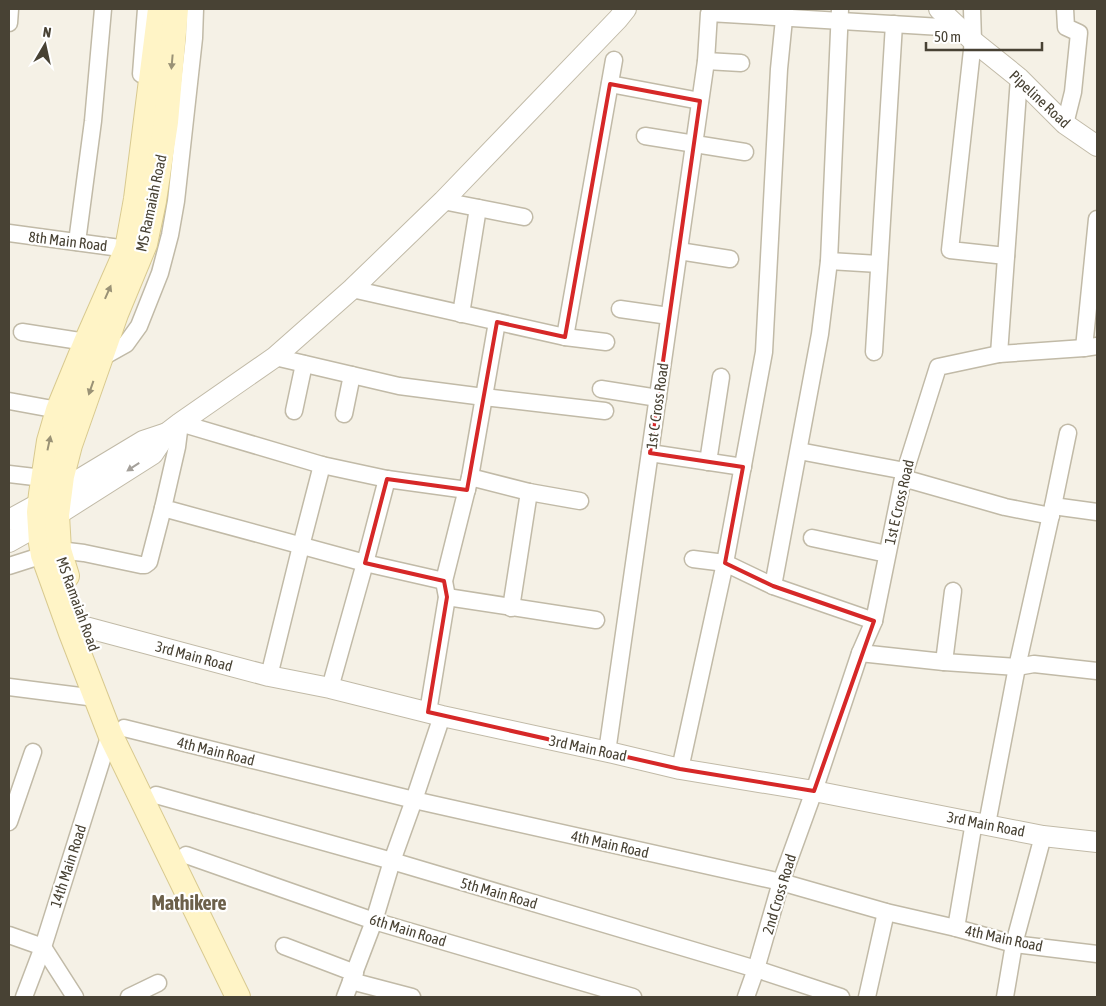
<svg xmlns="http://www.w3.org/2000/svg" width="1106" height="1006" font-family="'Asap Condensed',sans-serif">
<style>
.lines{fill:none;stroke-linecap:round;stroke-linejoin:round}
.minor-casing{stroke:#c1baa7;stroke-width:19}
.tertiary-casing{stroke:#c1baa7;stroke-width:22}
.secondary-casing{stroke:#d9ca90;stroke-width:26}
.minor{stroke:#fff;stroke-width:16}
.tertiary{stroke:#fff;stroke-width:20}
.secondary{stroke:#fff4c6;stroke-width:24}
.oneway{fill:#9a9276}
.oneway2{fill:#a4a09a}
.marked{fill:none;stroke:#d62828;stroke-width:4;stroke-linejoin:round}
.labels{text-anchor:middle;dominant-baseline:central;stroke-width:4.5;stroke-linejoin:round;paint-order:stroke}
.street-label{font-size:15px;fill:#484234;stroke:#fff}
.district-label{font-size:20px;font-weight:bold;fill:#6c604a;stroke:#fff}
</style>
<rect width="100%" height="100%" fill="#f5f1e6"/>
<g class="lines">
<g class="minor-casing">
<g id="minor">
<path d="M972,9l1,32 -23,209 56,6"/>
<path d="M9,23l1,-14"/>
<path d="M706,61l35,2"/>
<path d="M141,74l5,-65"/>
<path d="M610,84l90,17"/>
<path d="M1065,124l8,-32 6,-59 -13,-6 -1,-18"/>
<path d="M645,136l100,16"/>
<path d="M443,201l81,16"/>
<path d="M9,233l118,16v-8"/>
<path d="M77,242l16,-121 10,-112"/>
<path d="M679,251l51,8"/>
<path d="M829,261l50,3"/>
<path d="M352,289l213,48 41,5"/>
<path d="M620,309l49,7"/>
<path d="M461,314l17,-106"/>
<path d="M22,332l64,10"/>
<path d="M565,337l49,-277"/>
<path d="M1084,348l13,-129"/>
<path d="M874,352l20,-328"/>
<path d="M999,354l20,-276"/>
<path d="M275,357l124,29 85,11 121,14"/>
<path d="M101,358l25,-14 13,-18 21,-53 10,-38 6,-34 18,-163 1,-29"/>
<path d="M601,389l57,9"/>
<path d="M9,401l49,9"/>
<path d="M294,411l10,-47"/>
<path d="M344,414l8,-39"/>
<path d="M799,451l106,20"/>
<path d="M650,453l93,14"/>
<path d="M708,462l13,-85"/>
<path d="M9,474l34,4 10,-2"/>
<path d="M470,477l59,15 51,9"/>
<path d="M903,478l102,29 46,9"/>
<path d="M1053,506l44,6"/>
<path d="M812,538l75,16"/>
<path d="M693,559l32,4 48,23 101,35"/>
<path d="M9,566l50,-16 25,3 57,12h4l4,-3 14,-54"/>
<path d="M444,581l-79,-18 -202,-55 14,-61 3,-24 142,42 65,14 80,11"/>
<path d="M773,586l47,-252 9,-73 11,-252"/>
<path d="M447,597l149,23"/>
<path d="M511,608l18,-116"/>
<path d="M860,653l84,9 73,5 17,-3 63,7"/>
<path d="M944,662l9,-71"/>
<path d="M269,676l32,-130 21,-81"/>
<path d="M9,687l87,11"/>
<path d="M330,688l35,-125 22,-84"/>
<path d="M428,712l19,-115 -3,-16 26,-104 27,-155"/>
<path d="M124,728l290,72 367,82 105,30 70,16 58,16 83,10"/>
<path d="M607,752l99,-691 3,-48 249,15"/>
<path d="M680,769l45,-206 39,-211 15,-283 6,-60"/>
<path d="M156,795l236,66 364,108 85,28"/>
<path d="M9,822l24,-70"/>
<path d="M987,824l30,-157 36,-161 15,-73"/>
<path d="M186,855l188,66 259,76"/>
<path d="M956,928l18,-106"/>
<path d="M9,935l34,12 32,50"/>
<path d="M284,946l71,27"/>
<path d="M351,981l61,16"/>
<path d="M24,997l19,-50 67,-213"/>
<path d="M129,997l29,-14"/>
<path d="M345,997l29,-76 18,-60 22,-61 28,-84"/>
<path d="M746,997l10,-28 25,-87 33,-91 46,-138 14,-32 29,-143 35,-111 61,-13 85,-6 13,-2"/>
<path d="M867,997l19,-85"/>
<path d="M1005,997l9,-53 29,-108"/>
</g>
</g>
<g class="tertiary-casing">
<g id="tertiary">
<path d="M939,9l34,32 46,37 46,46 32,22"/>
<path d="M9,520l31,-17 103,-62 24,-8"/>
<path d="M9,542l48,-27 96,-61 14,-21 13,-10 95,-66 77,-68 91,-88 175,-182 8,-10"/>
<path d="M85,627l184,49 61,12 112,28 171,37 67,16 134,22 229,45 54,6"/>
</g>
</g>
<g class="secondary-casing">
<g id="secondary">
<path d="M160,9l-24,190 -9,50 -41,93 -28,68 -9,31 -8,53 -2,18 2,31 2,12 28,78 39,101 128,263"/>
<path d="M67,576l-8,-26 -2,-35 5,-39 8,-31 46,-131 29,-70 9,-43 12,-79 10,-113"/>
</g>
</g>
<use href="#minor" class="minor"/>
<use href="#tertiary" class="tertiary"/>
<use href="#secondary" class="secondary"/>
</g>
<defs><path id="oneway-solid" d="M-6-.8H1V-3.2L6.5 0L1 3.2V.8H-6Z" transform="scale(1.25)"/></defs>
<g class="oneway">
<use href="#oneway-solid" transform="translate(172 62) rotate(95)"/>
<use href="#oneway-solid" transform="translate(108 292) rotate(-66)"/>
<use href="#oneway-solid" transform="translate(91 388) rotate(109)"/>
<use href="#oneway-solid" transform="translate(49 443) rotate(-78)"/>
</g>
<use class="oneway2" href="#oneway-solid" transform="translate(133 467) rotate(147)"/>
<path class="marked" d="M610,84l90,17 -50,352 93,14 -18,96 48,23 101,35 -60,170 -134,-22 -252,-57 19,-115 -3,-16 -79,-18 22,-84 80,11 30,-168 68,15z"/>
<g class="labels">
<g class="street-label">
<text transform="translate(1040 99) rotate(43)">Pipeline Road</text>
<text transform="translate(151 203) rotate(-78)">MS Ramaiah Road</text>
<text transform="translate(68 241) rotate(7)">8th Main Road</text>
<text transform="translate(657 406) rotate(-82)">1st C Cross Road</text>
<text transform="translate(899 502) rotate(-77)">1st E Cross Road</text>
<text transform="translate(78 604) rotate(70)">MS Ramaiah Road</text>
<text transform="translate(194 656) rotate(15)">3rd Main Road</text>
<text transform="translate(588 748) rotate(12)">3rd Main Road</text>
<text transform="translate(216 751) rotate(14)">4th Main Road</text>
<text transform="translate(986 824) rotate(11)">3rd Main Road</text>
<text transform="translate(610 844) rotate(13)">4th Main Road</text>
<text transform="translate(68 866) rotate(-72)">14th Main Road</text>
<text transform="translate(499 893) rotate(16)">5th Main Road</text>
<text transform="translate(779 894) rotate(-73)">2nd Cross Road</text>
<text transform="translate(408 930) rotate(17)">6th Main Road</text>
<text transform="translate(1004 938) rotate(12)">4th Main Road</text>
</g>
<g class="district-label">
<text x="189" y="902">Mathikere</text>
</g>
</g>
<rect width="1106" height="1006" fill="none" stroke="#484234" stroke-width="20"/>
<g transform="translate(45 45) rotate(9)" stroke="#ffffff" stroke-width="4" paint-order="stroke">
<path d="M0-4L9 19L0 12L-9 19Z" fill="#484234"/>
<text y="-8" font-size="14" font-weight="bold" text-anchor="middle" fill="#484234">N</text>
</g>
<path d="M926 42v8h116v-8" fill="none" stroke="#484234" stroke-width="2.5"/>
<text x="934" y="42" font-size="15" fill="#484234" stroke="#ffffff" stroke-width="4" paint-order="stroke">50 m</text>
</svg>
